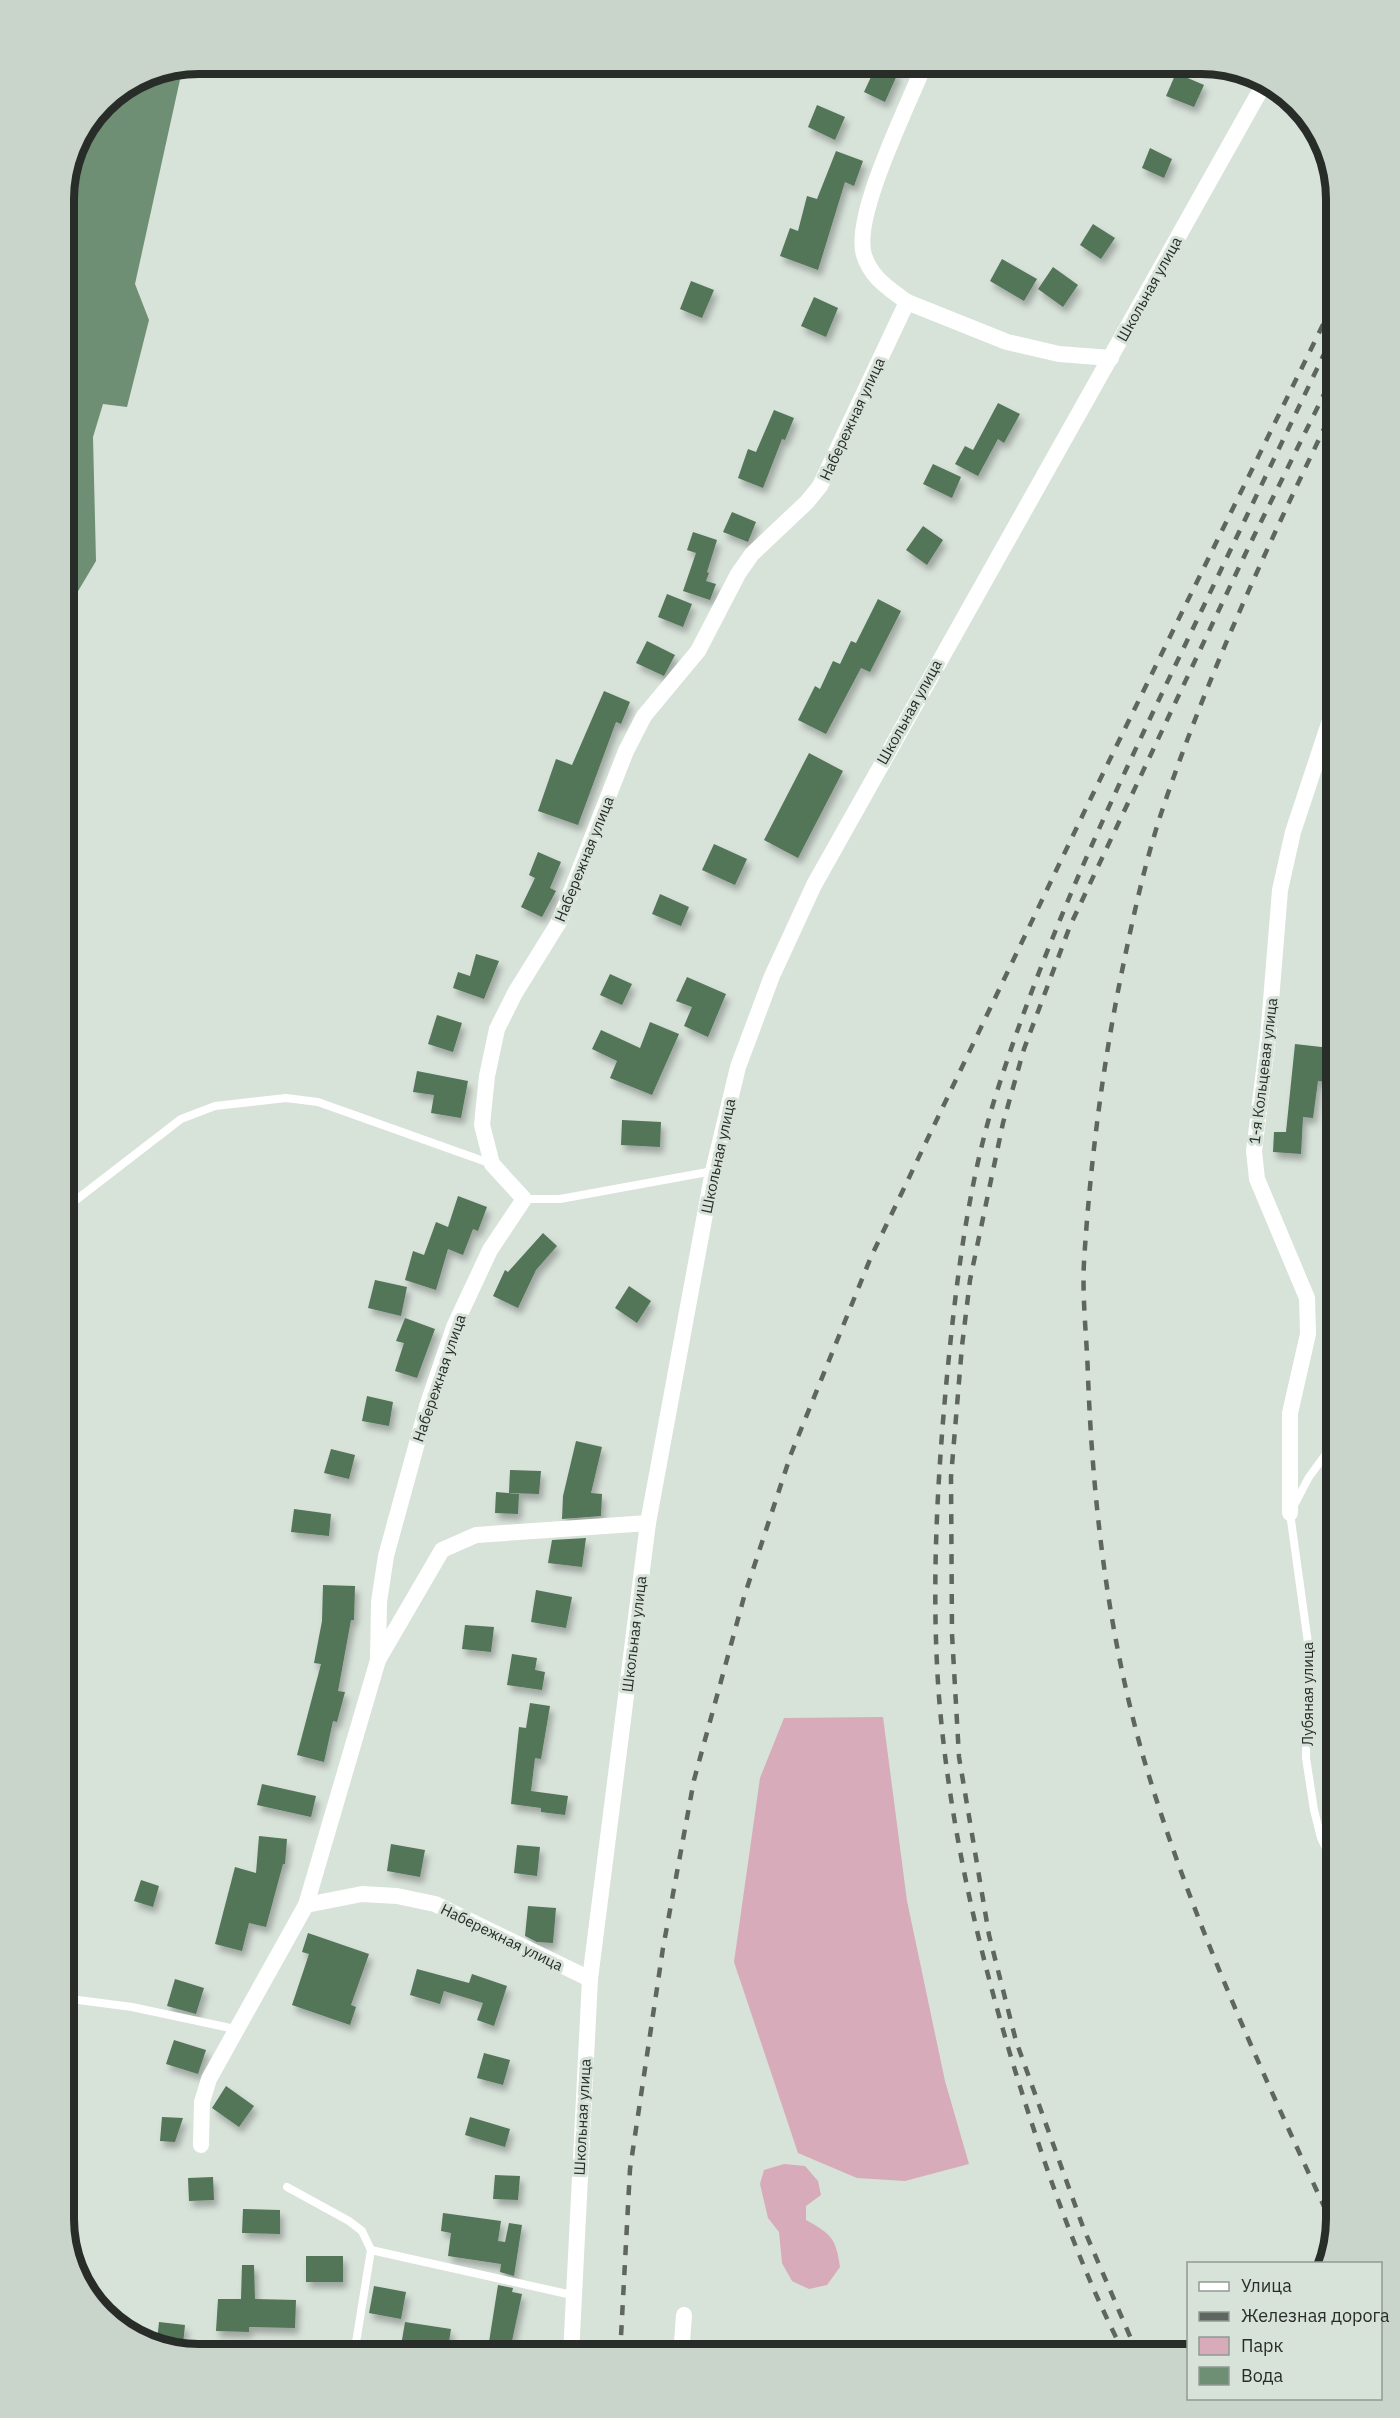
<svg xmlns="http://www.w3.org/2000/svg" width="1400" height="2418" font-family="'IBM Plex Sans',sans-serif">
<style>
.green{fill:#d7abba}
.water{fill:#6e8f73}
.building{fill:#537459;filter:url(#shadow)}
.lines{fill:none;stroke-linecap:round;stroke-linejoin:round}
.service{stroke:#fff;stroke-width:8}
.minor{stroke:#fff;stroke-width:16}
.rail{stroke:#5f655f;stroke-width:4.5;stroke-dasharray:10 10;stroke-linecap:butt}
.labels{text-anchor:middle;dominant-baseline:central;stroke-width:6;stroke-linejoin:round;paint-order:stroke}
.street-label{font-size:15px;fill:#292d29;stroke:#d7e2d9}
.rim{fill:none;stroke:#292d29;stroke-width:8}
</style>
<defs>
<filter id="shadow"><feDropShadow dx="3.5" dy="6" stdDeviation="3" flood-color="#0004"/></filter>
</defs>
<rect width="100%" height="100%" fill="#d7e2d9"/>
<g class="green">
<path d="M883,1717l24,184 38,180 24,83 -64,17 -48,-3 -59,-25 -64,-191 26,-184 24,-60z"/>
<path d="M784,2164l21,2 13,15 3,14 -15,11v14c25,14 30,18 34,47l-13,18 -18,4 -17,-8 -10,-18 -3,-31 -11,-14 -8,-34 4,-14z"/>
</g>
<path class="water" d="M183,66l-48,218 14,36 -22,87 -24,-3 -10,33 3,124 -31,52 -2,25v-448l14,-51 26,-36 44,-30z"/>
<g class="building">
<path d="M877,64l21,9 -13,29 -21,-10z"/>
<path d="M1176,73l28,12 -10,22 -28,-11z"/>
<path d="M817,105l28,12 -10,23 -27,-13z"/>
<path d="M1150,148l22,11 -8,19 -22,-10z"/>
<path d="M836,151l27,10 -9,25 -9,-4 -27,88 -38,-14 10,-28 8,3 9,-35 10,3z"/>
<path d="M1093,224l22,14 -14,21 -21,-14z"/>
<path d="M1002,259l35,20 -13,22 -34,-20z"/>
<path d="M1053,267l25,18 -15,22 -25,-18z"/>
<path d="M691,281l23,9 -12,28 -22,-9z"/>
<path d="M814,297l24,11 -12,29 -25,-11z"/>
<path d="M998,403l22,11 -16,29 -6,-4 -20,37 -23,-12 10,-18 8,4z"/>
<path d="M774,410l20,8 -9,22 -3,-1 -19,49 -25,-10 10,-29 8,3z"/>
<path d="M933,464l28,13 -9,21 -29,-14z"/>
<path d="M732,512l24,10 -8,20 -25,-10z"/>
<path d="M923,526l20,14 -16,25 -21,-15z"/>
<path d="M693,532l24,8 -10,32 2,1 -3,8 10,3 -6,16 -27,-9 13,-38 -9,-3z"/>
<path d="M667,594l25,10 -9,23 -25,-10z"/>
<path d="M878,599l23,12 -31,61 -9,-4 -35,66 -28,-14 17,-34 5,3 13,-28 7,3 11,-23 5,2z"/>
<path d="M647,641l28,14 -11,21 -28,-13z"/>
<path d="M604,691l26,11 -9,22 -5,-2 -38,103 -40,-14 18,-52 16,6z"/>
<path d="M809,753l34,18 -45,87 -34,-18z"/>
<path d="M714,844l33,15 -12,26 -33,-15z"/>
<path d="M538,852l23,10 -11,26 6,3 -14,26 -21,-10 14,-29 -6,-3z"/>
<path d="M660,894l29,13 -8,19 -29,-12z"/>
<path d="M476,954l23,7 -15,38 -31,-11 5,-16 12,4z"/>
<path d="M610,974l22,10 -10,21 -22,-10z"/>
<path d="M687,977l39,17 -18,43 -24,-11 8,-19 -16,-6z"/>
<path d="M437,1015l25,8 -9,29 -25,-8z"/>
<path d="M650,1022l29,12 -27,61 -42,-17 7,-17 -25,-12 9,-19 39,18z"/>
<path d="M1295,1044l35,4 -5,34 -7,-1 -5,37 -10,-1 -2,37 -28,-2 1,-20h12z"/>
<path d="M417,1071l51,10 -7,37 -30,-5 3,-18 -21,-3z"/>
<path d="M622,1120l39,2 -1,25 -39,-2z"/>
<path d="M458,1196l29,11 -9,24 -5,-2 -10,26 -15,-6 -12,41 -31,-10 8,-29 11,4 12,-33 12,5z"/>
<path d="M543,1233l14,13 -21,24 -18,38 -25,-12 12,-26 3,2z"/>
<path d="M375,1280l32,7 -6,29 -33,-8z"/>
<path d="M629,1286l22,15 -14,22 -22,-15z"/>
<path d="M405,1318l30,11 -18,49 -22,-7 9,-28 -8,-2z"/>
<path d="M367,1396l26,6 -4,24 -27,-5z"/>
<path d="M576,1441l26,6 -11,46 11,1 -1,22 -39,3 1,-23z"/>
<path d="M331,1449l24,6 -6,24 -25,-6z"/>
<path d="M510,1470l31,1 -2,23 -30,-1z"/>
<path d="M496,1492l23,2 -1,20 -23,-1z"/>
<path d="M294,1509l37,5 -2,22 -38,-4z"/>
<path d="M586,1538l-4,29 -34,-4 4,-23z"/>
<path d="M323,1585l32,1 -1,34h-3l-13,71 7,1 -8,30 -4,-1 -9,41 -27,-7 24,-91 -7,-1 8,-42z"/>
<path d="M536,1590l36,7 -6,31 -35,-6z"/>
<path d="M465,1625l29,2 -3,25 -29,-3z"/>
<path d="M512,1654l25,4 -2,12 10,2 -3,18 -35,-5z"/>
<path d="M530,1703l20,3 -9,53 -6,-1 -4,33 37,5 -3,19 -24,-3v-4l-30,-4 8,-77 7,1z"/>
<path d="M262,1784l54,12 -5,21 -54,-12z"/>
<path d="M259,1836l28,3 -2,25h-2l-17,63 -17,-4 -7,28 -27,-7 20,-77 21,6z"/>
<path d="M391,1844l34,6 -5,27 -33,-6z"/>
<path d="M517,1845l23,2 -3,29 -23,-3z"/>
<path d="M141,1880l18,6 -6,21 -19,-6z"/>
<path d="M528,1906l28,2 -3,35 -16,-1 -12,-6z"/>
<path d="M308,1933l61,21 -18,51 5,2 -6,18 -58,-20 17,-51 -7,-2z"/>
<path d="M417,1969l52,14 3,-9 35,12 -13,40 -17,-6 6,-17 -39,-12 -4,13 -30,-9z"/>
<path d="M175,1979l29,9 -8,26 -29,-8z"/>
<path d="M174,2040l32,10 -8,24 -32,-10z"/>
<path d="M484,2053l26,7 -7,25 -26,-7z"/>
<path d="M226,2086l28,20 -15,21 -27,-19z"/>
<path d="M162,2117l21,1 -8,24 -15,-1z"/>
<path d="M470,2117l40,12 -5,18 -40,-12z"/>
<path d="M495,2175l25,1 -2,24 -25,-1z"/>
<path d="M213,2177l1,23 -25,1 -1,-23z"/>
<path d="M243,2209l37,1v24l-38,-1z"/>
<path d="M443,2213l58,8 -3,20 7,1 4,-19 13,2 -8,51 -14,-4 1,-8 -53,-8 3,-23 -10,-2z"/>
<rect x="306" y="2256" width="37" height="26"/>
<path d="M242,2265h12l1,34 41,1 -1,28 -46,-1v5l-33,-1 2,-32h23z"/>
<path d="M498,2285l15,3 -1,4 10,2 -10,47 32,6 -1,8h-56z"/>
<path d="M374,2286l32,6 -5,27 -32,-6z"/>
<path d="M159,2322l26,3 -2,19 -26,-3z"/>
<path d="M405,2322l46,7 -4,26 -47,-3z"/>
</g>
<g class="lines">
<g class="service">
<path d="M524,1199h36l153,-28"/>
<path d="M63,1210l118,-91 34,-13 71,-8 32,4 174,62"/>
<path d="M1337,1871l-16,-33 -7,-28 -8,-52 2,-115 -18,-130 19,-36 28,-38"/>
<path d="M63,1998l69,9 103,22"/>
<path d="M287,2187l62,34 13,10 9,19"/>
<path d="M354,2355l17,-105 201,45"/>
</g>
<g class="minor">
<path d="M907,302c-18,-14 -36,-24 -43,-47 -12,-39 45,-151 61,-192"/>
<path d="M1290,1513v-100l18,-79 -1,-36 -50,-119 -3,-28 14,-113 12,-148 13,-58 44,-133"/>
<path d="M378,1660l1,-58 7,-46 42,-153 26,-76 36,-77 34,-51 -32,-35 -10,-39 5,-49 10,-47 18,-36 44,-71 67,-171 18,-35 54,-65 40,-77 14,-20 55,-52 13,-16 87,-184 100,40 52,12 52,4"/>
<path d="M306,1905l56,-11 35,2 38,8 155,75"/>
<path d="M201,2145l1,-43 7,-23 97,-174 72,-245 64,-110 34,-15 172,-12"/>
<path d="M571,2355l19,-376 58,-456 65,-352 25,-104 34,-91 42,-91 451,-803"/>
<path d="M681,2355l3,-40"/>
</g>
<g class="rail">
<path d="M1334,2228c-71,-154 -143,-308 -191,-472 -35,-123 -50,-251 -55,-379 -1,-38 -6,-77 -4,-115 6,-96 18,-192 37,-286 12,-59 25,-120 45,-177 47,-137 108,-267 171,-397"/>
<path d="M620,2355l10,-186 33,-221 31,-168 50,-183 47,-143 80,-197 217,-453 249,-508"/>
<path d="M1125,2355c-43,-83 -74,-171 -102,-259 -41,-130 -73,-263 -84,-399 -8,-106 -2,-215 8,-321 9,-92 20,-186 47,-275 47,-151 113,-293 181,-435 54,-113 108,-226 162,-339"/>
<path d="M1138,2355l-55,-128 -67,-186 -27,-106 -30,-178 -7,-123 -1,-157 11,-131 8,-66 33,-157 21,-74 46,-123 180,-382 87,-176"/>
</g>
</g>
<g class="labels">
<g class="street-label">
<text transform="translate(1149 289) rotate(-61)">Школьная улица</text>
<text transform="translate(852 419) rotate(-65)">Набережная улица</text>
<text transform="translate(909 712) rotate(-61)">Школьная улица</text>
<text transform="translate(584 859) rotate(-68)">Набережная улица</text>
<text transform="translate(1263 1071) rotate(-83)">1-я Кольцевая улица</text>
<text transform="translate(718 1156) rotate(-78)">Школьная улица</text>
<text transform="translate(439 1378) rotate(-71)">Набережная улица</text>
<text transform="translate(634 1634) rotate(-83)">Школьная улица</text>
<text transform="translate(1307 1694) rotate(-90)">Лубяная улица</text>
<text transform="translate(502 1937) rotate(26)">Набережная улица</text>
<text transform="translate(582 2117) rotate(-87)">Школьная улица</text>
</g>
</g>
<path d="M0 0H1400V2418H0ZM199 74H1201A125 125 0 0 1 1326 199V2219A125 125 0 0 1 1201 2344H199A125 125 0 0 1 74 2219V199A125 125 0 0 1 199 74Z" fill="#c9d4cb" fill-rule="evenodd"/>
<path class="rim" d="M199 74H1201A125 125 0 0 1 1326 199V2219A125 125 0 0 1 1201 2344H199A125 125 0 0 1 74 2219V199A125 125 0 0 1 199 74Z"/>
<rect x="1187" y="2262" width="195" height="138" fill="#d7e2d9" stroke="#919a93" stroke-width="1.5"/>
<rect x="1199" y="2282" width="30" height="9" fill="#ffffff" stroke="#919a93" stroke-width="1.5"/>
<text x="1241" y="2292" font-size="18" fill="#292d29">Улица</text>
<rect x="1199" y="2312" width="30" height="9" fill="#5f655f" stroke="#919a93" stroke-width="1.5"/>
<text x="1241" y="2322" font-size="18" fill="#292d29">Железная дорога</text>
<rect x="1199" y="2337" width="30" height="18" fill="#d7abba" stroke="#919a93" stroke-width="1.5"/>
<text x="1241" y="2352" font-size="18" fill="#292d29">Парк</text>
<rect x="1199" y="2367" width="30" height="18" fill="#6e8f73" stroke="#919a93" stroke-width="1.5"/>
<text x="1241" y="2382" font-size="18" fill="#292d29">Вода</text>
</svg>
